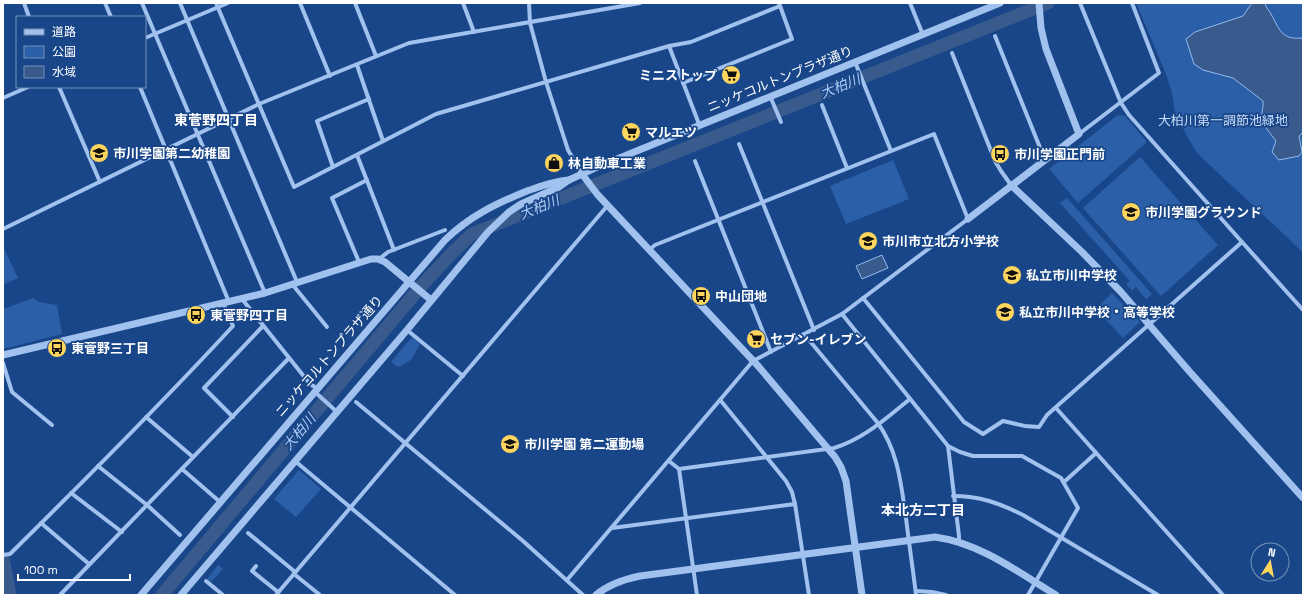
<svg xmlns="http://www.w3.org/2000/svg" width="1306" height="598" font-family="'Space Grotesk','Noto Sans JP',sans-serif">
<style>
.green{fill:#2b5fa8}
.water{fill:#395a8c;stroke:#93bbf0}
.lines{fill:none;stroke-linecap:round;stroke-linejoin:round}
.river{stroke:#395a8c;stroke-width:13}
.minor{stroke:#a1c1ee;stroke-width:4}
.tertiary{stroke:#a1c1ee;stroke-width:7}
.labels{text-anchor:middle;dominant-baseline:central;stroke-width:3.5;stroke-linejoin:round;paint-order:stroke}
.poi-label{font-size:13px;font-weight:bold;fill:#fff;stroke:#184689;text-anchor:start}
.street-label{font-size:13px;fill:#fff;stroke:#184689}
.park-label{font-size:13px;fill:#c7dcfa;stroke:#184689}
.water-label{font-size:14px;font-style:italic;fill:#accbf5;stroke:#184689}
.neighbourhood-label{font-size:14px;font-weight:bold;fill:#fff;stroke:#184689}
</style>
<rect width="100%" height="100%" fill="#184689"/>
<g class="green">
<path d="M1136,3h167v250l-16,-16 -85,-79 -7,-8 -16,-29 -4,-9 -3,-19 -6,-19z"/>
<path d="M1118,115l7,1 22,26 -69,61 -29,-34z"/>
<path d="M1140,157l78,88 -57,51 -78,-88z"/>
<path d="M893,160l16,39 -63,25 -16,-38z"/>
<path d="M1067,198l85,96 -6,5 -11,-13v2l-3,3 -6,-7 4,-3 -70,-78z"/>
<path d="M3,246l15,32 -15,7z"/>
<path d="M1112,293l28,29 -17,16 -27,-29z"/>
<path d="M33,298l6,4 18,3 5,29 -59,15v-40z"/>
<path d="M412,337l8,7 -9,16 -13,7 -7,-5z"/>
<path d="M299,470l22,19 -25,28 -22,-18z"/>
<path d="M218,565l5,4 -12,13 -4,-3z"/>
</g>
<g class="water">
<path d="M1252,3h13c1,5 4,7 6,11 8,14 10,26 30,24l2,2v92l-4,4 3,16 -3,4 -20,4 -7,-8 4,-11c-5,-7 -13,-15 -14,-23 -1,-6 2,-11 1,-17l-30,-23 -30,-8 -9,-6 -8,-25 9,-7 48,-16z"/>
<path d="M882,255l6,13 -26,11 -6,-13z"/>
</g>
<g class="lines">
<g class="river">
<path d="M3,558l7,37"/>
<path d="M162,595l261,-311 30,-32 19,-18 576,-231"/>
</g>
<g class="minor">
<path d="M24,3l5,14"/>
<path d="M105,3l6,14"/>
<path d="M142,3l123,290"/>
<path d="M180,3l117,279"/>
<path d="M216,3l78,184 142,-73 233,-68 22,-4 89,-36"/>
<path d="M300,3l30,73"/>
<path d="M355,3l21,53"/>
<path d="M463,3l11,29"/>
<path d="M529,3l1,20 16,59 22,68 14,24"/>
<path d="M910,3l13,32"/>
<path d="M1080,3l41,100 8,12 113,127"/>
<path d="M995,36l50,124"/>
<path d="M145,38l83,-35"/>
<path d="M669,46l30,78"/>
<path d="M952,53l43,108 6,10 10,14"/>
<path d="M855,62l36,89"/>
<path d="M357,65l26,76"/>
<path d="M683,83l109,-44 -13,-36"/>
<path d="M59,87l41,95"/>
<path d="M140,87l89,215"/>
<path d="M770,96l11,26"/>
<path d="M3,98l25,-11"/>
<path d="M822,105l25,63"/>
<path d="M1079,134l80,-61 -27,-70"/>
<path d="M739,144l75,186"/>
<path d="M357,155l37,95"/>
<path d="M695,161l76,191"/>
<path d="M333,167l-16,-46 52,-22"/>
<path d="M3,229l256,-125 150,-61 231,-40"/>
<path d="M379,259l9,-7 57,-22"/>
<path d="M359,262l-27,-64 35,-18"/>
<path d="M292,284l35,43"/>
<path d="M863,298l101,124 19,12 20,-13 22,5 14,1 8,-12 195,-173 61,68"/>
<path d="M242,299l68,85 8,5"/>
<path d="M842,314l106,132 11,90v6"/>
<path d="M407,330l56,46"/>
<path d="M804,334l73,88c21,28 24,62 29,96 3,26 7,51 10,77"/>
<path d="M3,363l9,29 40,33"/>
<path d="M315,392l22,20"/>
<path d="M721,401l65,80 6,11 3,12 14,91"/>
<path d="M356,402l167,139 60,54"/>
<path d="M1056,408l167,187"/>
<path d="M146,417l47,40"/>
<path d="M233,417l-29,-29 59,-62"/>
<path d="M948,446l12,6 13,4h49l39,22 17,30 -50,87"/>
<path d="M295,461l160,134"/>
<path d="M669,461l10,8 155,-21c30,-9 52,-30 76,-49"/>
<path d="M98,466l49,39 33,30"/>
<path d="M182,469l38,33"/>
<path d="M679,469l18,126"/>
<path d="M1064,482l32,-29"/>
<path d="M71,493l51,39"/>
<path d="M953,496c27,0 46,7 70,19l135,80"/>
<path d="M41,523l48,41"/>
<path d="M612,528l183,-24"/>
<path d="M248,533l46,38v3l26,21"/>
<path d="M3,555l7,-1c76,-75 151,-150 223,-228l-10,-23"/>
<path d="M256,566l-4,5 26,21"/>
<path d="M567,580l186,-219 89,-47 126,-95 -34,-85 -279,111 -6,5"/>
<path d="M206,581l17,14"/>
<path d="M916,591l16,1 14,3"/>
<path d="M60,595l229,-237"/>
<path d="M276,595l332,-390"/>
</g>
<g class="tertiary">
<path d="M582,174l15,20 162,173 76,90 6,10 5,14 16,114"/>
<path d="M1011,185l71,67 39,40 68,79 114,127"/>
<path d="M968,219l111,-85 -33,-85 -5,-21 -2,-25"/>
<path d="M3,355l262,-62 106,-34h7l7,3 46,38"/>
<path d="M141,595l304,-355c25,-24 50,-36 82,-49 14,-5 27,-10 42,-11"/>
<path d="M181,595l226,-265 81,-98 21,-20 12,-8 38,-17 10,-7 26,-12 405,-165"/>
<path d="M596,595c12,-10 29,-16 44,-19l295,-39c45,6 83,35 121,58"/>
</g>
</g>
<defs>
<g id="supermarket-disc" transform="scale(1)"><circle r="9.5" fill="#ffd65d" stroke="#184689"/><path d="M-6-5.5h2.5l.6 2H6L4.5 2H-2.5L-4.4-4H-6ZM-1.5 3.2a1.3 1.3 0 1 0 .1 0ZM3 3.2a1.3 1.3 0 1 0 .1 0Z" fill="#111"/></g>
<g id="school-disc" transform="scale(1)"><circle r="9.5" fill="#ffd65d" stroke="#184689"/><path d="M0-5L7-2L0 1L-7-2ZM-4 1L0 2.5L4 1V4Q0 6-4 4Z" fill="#111"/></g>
<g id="bus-disc" transform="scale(1)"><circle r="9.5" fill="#ffd65d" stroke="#184689"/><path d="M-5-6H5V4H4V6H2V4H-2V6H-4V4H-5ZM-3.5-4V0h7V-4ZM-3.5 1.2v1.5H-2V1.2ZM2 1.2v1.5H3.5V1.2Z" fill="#111"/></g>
<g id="shop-disc" transform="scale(1)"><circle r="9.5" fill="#ffd65d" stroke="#184689"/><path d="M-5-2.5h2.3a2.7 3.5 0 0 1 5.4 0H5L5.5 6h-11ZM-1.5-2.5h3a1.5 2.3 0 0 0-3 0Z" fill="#111"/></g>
</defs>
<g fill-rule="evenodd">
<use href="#supermarket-disc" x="731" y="75"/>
<use href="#supermarket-disc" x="631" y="132"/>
<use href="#school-disc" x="99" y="153"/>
<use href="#bus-disc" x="1000" y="154"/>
<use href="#shop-disc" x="554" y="163"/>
<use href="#school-disc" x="1131" y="212"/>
<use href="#school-disc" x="868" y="241"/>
<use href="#school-disc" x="1012" y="275"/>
<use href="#bus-disc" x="701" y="296"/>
<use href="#school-disc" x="1005" y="312"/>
<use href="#bus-disc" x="196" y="315"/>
<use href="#supermarket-disc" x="756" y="339"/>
<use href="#bus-disc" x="57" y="348"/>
<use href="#school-disc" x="510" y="444"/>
</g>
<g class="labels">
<g class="poi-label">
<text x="717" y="75" text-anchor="end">ミニストップ</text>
<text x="645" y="132">マルエツ</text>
<text x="113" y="153">市川学園第二幼稚園</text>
<text x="1014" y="154">市川学園正門前</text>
<text x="568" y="163">林自動車工業</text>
<text x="1145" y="212">市川学園グラウンド</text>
<text x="882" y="241">市川市立北方小学校</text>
<text x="1026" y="275">私立市川中学校</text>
<text x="715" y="296">中山団地</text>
<text x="1019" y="312">私立市川中学校・高等学校</text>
<text x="210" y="315">東菅野四丁目</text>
<text x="770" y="339">セブン-イレブン</text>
<text x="71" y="348">東菅野三丁目</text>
<text x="524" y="444">市川学園 第二運動場</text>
</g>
<g class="street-label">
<text transform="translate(780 79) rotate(-22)">ニッケコルトンプラザ通り</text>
<text transform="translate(329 356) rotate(-49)">ニッケコルトンプラザ通り</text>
</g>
<g class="park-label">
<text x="1223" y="120">大柏川第一調節池緑地</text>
</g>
<g class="water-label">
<text transform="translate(840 86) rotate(-22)">大柏川</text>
<text transform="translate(539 207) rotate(-22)">大柏川</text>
<text transform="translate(299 432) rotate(-50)">大柏川</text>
</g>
<g class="neighbourhood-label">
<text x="216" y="120">東菅野四丁目</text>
<text x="923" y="510">本北方二丁目</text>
</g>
</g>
<rect width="1306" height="598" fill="none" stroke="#ffffff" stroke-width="8"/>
<rect x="16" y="16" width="130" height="72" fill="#184689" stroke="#7490b8"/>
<rect x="24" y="29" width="20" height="6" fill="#a1c1ee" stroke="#7490b8"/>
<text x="52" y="36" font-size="12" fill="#ffffff">道路</text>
<rect x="24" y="46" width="20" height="12" fill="#2b5fa8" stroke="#7490b8"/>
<text x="52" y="56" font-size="12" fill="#ffffff">公園</text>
<rect x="24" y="66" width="20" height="12" fill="#395a8c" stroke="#7490b8"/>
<text x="52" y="76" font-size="12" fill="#ffffff">水域</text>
<g transform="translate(1270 562) rotate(11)"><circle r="19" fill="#184689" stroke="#7490b8"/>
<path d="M0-3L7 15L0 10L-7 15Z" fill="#ffd65d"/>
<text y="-6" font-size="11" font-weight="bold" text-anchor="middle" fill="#ffffff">N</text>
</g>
<path d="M18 574v6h112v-6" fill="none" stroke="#ffffff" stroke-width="2"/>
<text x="24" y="574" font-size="12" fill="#ffffff" stroke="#184689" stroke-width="3" paint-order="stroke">100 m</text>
</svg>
